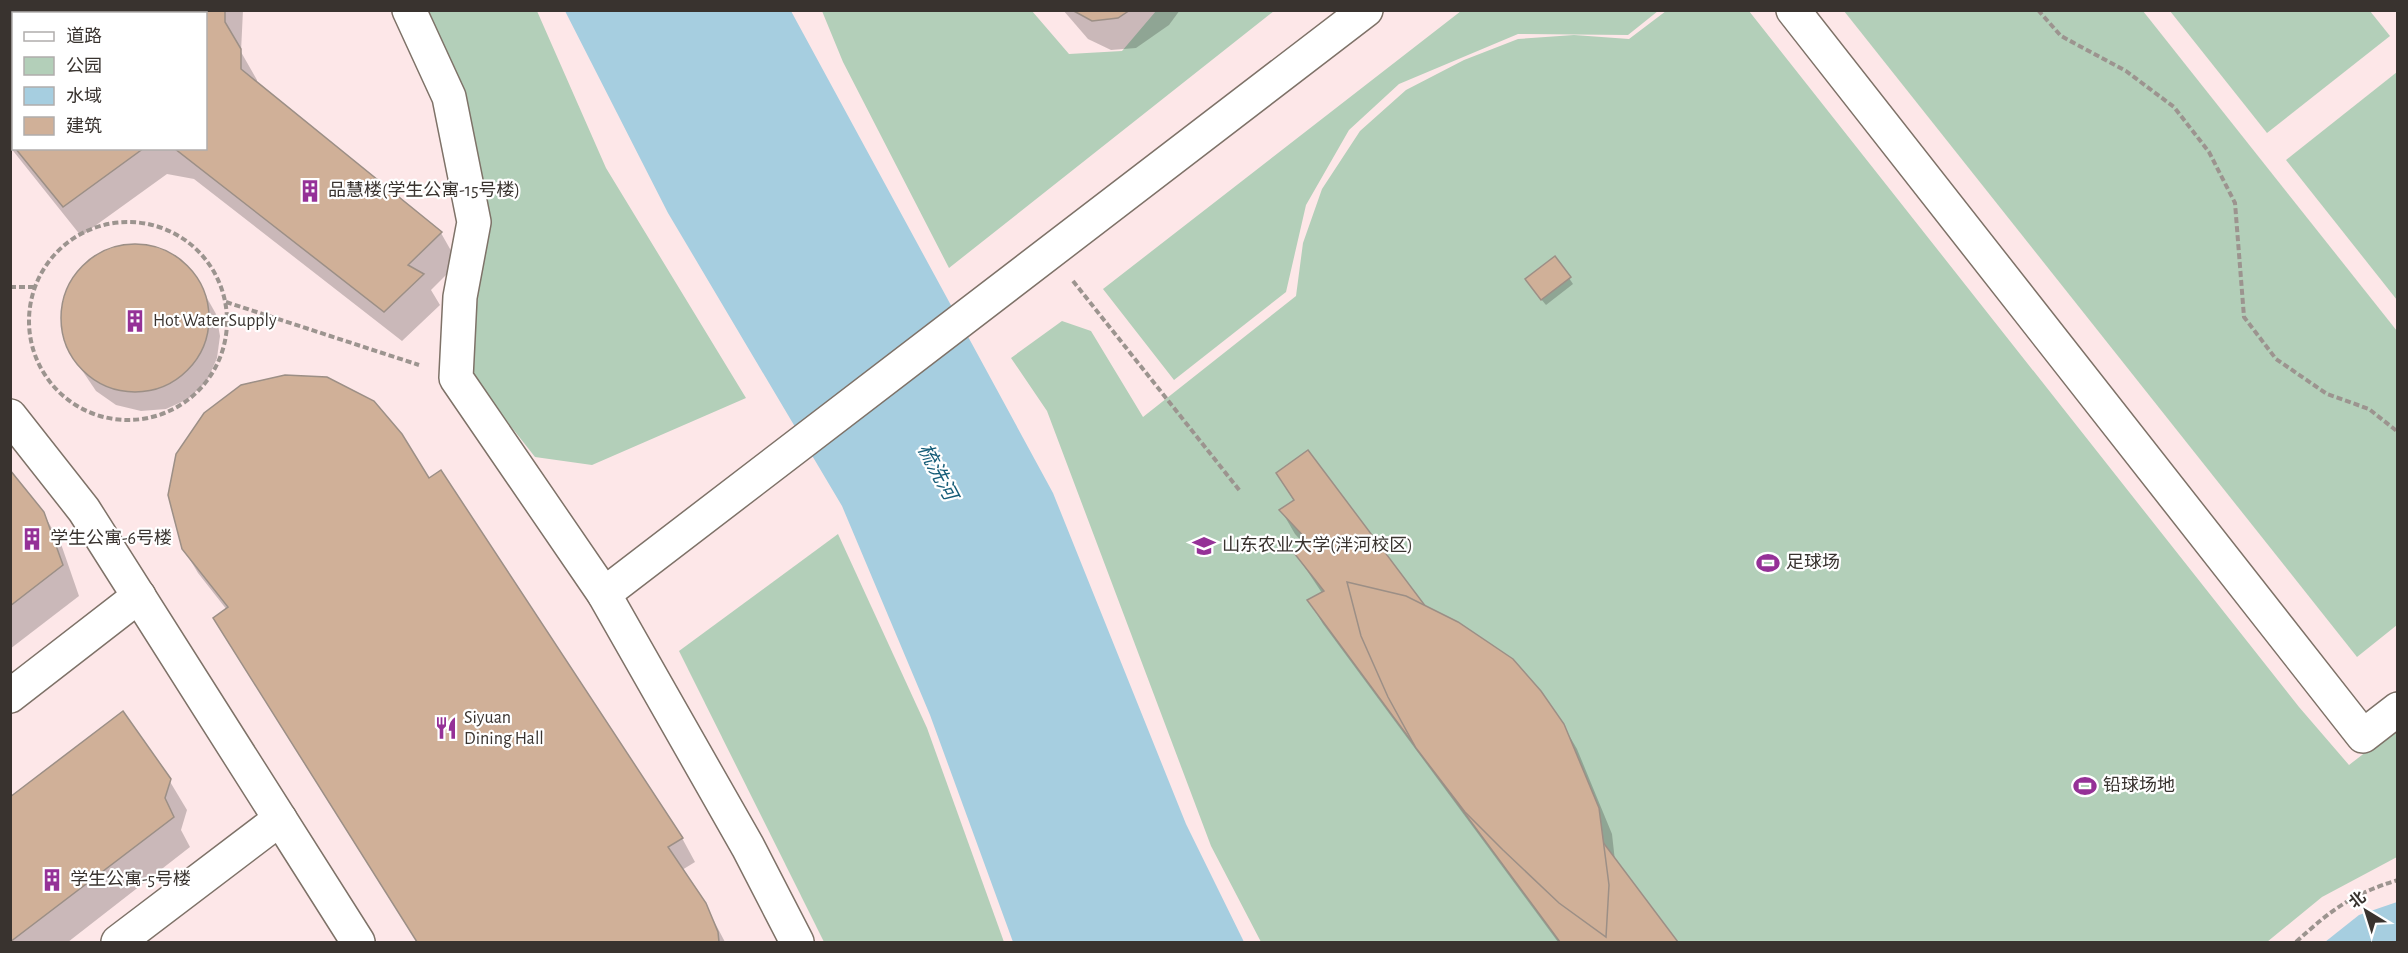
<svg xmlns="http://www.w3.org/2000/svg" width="2408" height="953" font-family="'Alegreya Sans','Noto Sans SC',sans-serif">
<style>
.education{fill:#fde7e8;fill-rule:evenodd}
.green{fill:#b3cfb9}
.water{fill:#a6cee0}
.shadow{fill:#0003}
.building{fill:#d0b098;stroke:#9c8f86;stroke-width:1.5}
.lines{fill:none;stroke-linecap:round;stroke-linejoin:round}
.minor-casing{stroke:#7e7268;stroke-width:36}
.path{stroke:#9c948f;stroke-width:4;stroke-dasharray:6 3;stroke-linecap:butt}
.minor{stroke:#fff;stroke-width:33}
.labels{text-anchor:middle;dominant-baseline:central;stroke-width:4.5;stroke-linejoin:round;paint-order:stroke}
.poi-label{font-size:18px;fill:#39332f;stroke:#fff;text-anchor:start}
.water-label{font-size:20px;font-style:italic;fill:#165d78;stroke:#fff}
</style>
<rect width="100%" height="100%" fill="#fef5ef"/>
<path class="education" d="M11,11h2386v931h-2386zM14,14h192v134h-192z"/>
<g class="green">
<path d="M423,11h114l69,157 140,230 -154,67 -57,-8 -64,-81 10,-119z"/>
<path d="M822,11h210l37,43 53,-3 34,-40h118l-325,257 -106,-206z"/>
<path d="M1461,11h197l-30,24 -110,-1 -119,50 -50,46 -43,75 -20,87 -112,88 -71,-91z"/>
<path d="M1666,11h83l550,696 50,58 48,-37v129l-75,40 -55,45h-1006l-50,-96 -164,-435 -36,-53 51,-37 29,10 52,86 153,-121 7,-53 19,-54 38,-58 46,-41 58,-30 54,-21 56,-4 55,4z"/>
<path d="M1844,11h299l254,320v294l-40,32z"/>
<path d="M2170,11h200l20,25 -123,97z"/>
<path d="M2397,72v228l-111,-140z"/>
<path d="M838,534l89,194 77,214h-180l-145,-291z"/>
</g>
<g class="water">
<path d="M565,11h226l262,482 133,331 58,118h-231l-83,-227 -88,-209 -174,-293z"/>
<path d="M2397,902v40h-72l34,-27z"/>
</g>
<g class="shadow">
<path d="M117,10h126l-2,42 16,28v4l184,149 17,30 -27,27 9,15 -38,36 -208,-162 -27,-5 -86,62 -71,-89v-30l4,-2v33h192v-134z"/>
<path d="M1063,10h117l-11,15 -33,23 -25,2 -23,-11z"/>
<path d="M134,245l23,4 20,9 16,15 23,41 4,22 -3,22 -10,23 -19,18 -22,10 -25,2 -25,-6 -20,-14 -27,-40 -7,-25 2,-24 10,-24 17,-18 21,-11z"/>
<path d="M1569,278l4,6 -27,21 -16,-19z"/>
<path d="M10,472l33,41 18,31 18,52 -69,53z"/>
<path d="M1278,474l146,133 139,118 14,24 35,85 3,27 62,81h-119l-235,-318 -14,-23 13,-8 -26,-39 11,-7 -12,-13 -14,-24 13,-9z"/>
<path d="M429,480l253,358 13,24 -13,8 23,34 20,38h-307l-189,-300 -2,-32 -29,-37 -15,-25z"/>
<path d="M169,780l18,30 -6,20 9,17 -122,95h-58v-143z"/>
</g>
<g class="building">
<path d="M115,10h110v12l16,27v20l201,163 -34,33 16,9 -40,38 -209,-163 -4,-1h35v-134h-91z"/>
<path d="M1072,10h58l-12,8 -26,3z"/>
<path d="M14,113v34l-4,-4v-28z"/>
<path d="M15,148h129l-81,59z"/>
<circle cx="135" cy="318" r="74"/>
<path d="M1555,256l16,21 -30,23 -16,-21z"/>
<path d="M285,375l42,2 47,24 28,33 27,44 12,-8 242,368 -15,9 38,56 12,29 1,10h-302l-204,-324 15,-11 -46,-58 -14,-54 8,-41 28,-41 37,-28z"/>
<path d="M1308,450l370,492h-118l-253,-342 17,-9 -30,-38 16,-10 -31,-33 15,-10 -18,-27z"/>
<path d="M10,470l34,42 19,53 -53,41z"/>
<path d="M1347,582l59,14 52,26 55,37 28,32 23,33 35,84 10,77 -3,52 -47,-34 -56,-53 -38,-38 -49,-64 -28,-51 -27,-61z"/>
<path d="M123,711l48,68 -6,19 9,19 -164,125v-145z"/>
</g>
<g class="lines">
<g class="minor-casing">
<g id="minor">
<path d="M409,10l40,87 25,125 -14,75 -4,81 148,216 144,253 49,95"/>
<path d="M1793,10l570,726 35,-27"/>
<path d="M10,416l74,94 274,432"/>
<path d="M604,594l762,-584"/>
<path d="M10,696l129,-100"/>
<path d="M118,942l162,-123"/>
</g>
</g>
<g class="path">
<path d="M2038,10l23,26 65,35 48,36 35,45 26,51 9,114 32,42 51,35 42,15 29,23"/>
<circle cx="128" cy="321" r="99"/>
<path d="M1073,281l167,210"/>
<path d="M10,287h25"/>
<path d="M226,302l193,63"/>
<path d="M2296,942c35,-32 56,-48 102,-62"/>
</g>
<use href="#minor" class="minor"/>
</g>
<defs>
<g id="building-bare" transform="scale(1.8)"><path d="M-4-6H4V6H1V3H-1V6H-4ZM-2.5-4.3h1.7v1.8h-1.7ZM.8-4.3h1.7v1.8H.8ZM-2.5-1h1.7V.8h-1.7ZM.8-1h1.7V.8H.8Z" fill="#953197" stroke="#fff" stroke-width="2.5" paint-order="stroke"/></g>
<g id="university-bare" transform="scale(1.8)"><path d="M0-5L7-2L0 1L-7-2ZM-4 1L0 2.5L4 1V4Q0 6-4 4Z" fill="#953197" stroke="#fff" stroke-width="2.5" paint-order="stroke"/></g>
<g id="stadium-bare" transform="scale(1.8)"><path d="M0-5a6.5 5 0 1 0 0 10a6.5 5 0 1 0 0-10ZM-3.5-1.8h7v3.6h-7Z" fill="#953197" stroke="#fff" stroke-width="2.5" paint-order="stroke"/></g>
<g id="restaurant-bare" transform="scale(1.8)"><path d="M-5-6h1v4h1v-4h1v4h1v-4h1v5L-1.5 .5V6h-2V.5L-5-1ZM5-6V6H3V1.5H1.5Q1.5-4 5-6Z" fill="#953197" stroke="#fff" stroke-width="2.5" paint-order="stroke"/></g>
</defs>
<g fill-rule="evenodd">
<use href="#building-bare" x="310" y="191"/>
<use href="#building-bare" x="135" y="321"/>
<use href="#building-bare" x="32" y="539"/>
<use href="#university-bare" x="1204" y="546"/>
<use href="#stadium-bare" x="1768" y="563"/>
<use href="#restaurant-bare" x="446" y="728"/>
<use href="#stadium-bare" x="2085" y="786"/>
<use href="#building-bare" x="52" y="880"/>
</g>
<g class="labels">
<g class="poi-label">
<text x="328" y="191">品慧楼(学生公寓-15号楼)</text>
<text x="153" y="321">Hot Water Supply</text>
<text x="50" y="539">学生公寓-6号楼</text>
<text x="1222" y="546">山东农业大学(泮河校区)</text>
<text x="1786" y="563">足球场</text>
<text x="464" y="718">Siyuan<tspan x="464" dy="21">Dining Hall</tspan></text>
<text x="2103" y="786">铅球场地</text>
<text x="70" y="880">学生公寓-5号楼</text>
</g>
<g class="water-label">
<text transform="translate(937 472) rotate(62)">梳洗河</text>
</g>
</g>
<rect width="2408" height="953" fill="none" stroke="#39332f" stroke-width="24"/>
<rect x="12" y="12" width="195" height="138" fill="#ffffff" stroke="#b0adac" stroke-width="1.5"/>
<rect x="24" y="32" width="30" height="9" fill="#ffffff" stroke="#b0adac" stroke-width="1.5"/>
<text x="66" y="42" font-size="18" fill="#39332f">道路</text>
<rect x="24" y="57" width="30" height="18" fill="#b3cfb9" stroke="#b0adac" stroke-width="1.5"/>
<text x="66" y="72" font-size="18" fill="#39332f">公园</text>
<rect x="24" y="87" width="30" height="18" fill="#a6cee0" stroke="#b0adac" stroke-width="1.5"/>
<text x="66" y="102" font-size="18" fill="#39332f">水域</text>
<rect x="24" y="117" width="30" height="18" fill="#d0b098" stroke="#b0adac" stroke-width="1.5"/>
<text x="66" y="132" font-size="18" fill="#39332f">建筑</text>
<g transform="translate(2366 911) rotate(322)" stroke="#ffffff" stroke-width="4.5" paint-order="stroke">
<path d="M0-4.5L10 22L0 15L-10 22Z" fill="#39332f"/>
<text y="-9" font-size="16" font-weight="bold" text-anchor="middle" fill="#39332f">北</text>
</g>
</svg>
